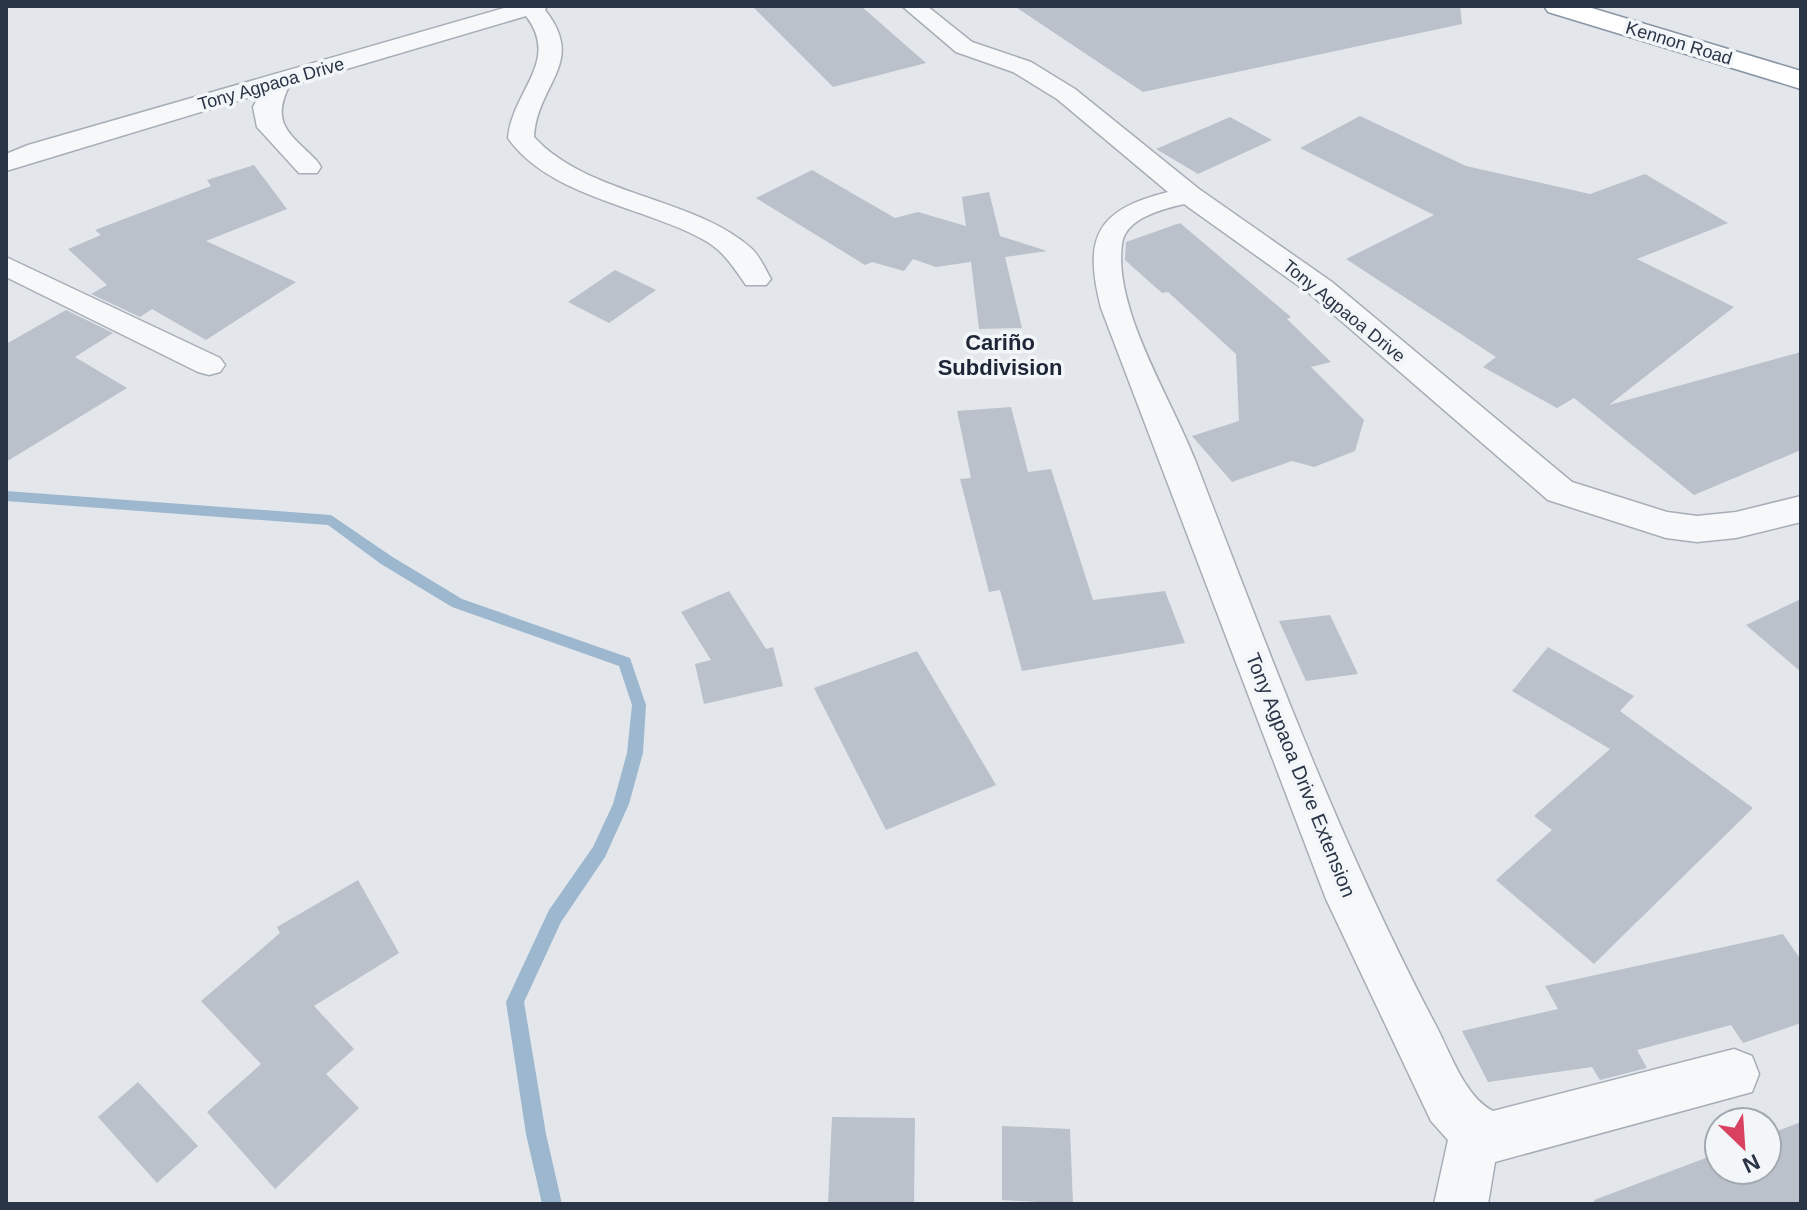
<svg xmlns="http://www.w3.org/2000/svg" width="1807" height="1210" font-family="Arial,sans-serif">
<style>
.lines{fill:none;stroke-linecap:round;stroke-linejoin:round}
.stream{fill:#9cb7ce;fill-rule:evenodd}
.building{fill:#bac1ca}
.street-casing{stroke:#a7aeb7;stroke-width:3}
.highway-casing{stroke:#8995a4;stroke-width:3}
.street{fill:#f6f8fa;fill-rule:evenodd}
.highway{fill:#fff;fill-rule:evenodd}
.labels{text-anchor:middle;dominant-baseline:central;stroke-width:7;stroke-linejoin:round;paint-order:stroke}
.far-street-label{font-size:18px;fill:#293546;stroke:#f3f6f9}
.street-label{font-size:20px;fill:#293546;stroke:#f3f6f9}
.neighbourhood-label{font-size:22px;font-weight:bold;fill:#1c2637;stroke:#f3f6f9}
</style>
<rect width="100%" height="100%" fill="#e3e7ec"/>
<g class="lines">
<path class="stream" d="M6,491l325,24 60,41 71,43 168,59 16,47 -3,48 -14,51 -24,53 -44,65 -37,80 22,132 16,70h-20l-16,-70 -20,-132 43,-92 44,-63 20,-43 14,-51 5,-48 -13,-39 -167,-59 -71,-43 -53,-39 -322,-24z"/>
</g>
<g class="building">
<path d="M752,6h109l65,57 -93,24z"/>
<path d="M1014,6h446l2,18 -319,68z"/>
<path d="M1360,116l106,50 124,28 55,-20 83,49 -91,36 97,48 -125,98 192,-53v98l-107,45 -120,-97 -17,10 -74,-41 13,-10 -150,-98 88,-44 -134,-67z"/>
<path d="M1230,117l42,23 -74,34 -42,-25z"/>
<path d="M254,165l33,44 -81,32 90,41 -90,58 -54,-31 -12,8 -49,-23 16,-9 -39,-36 33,-14 -6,-5 116,-44 -4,-6z"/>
<path d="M812,170l83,48 23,-6 48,14 -4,-29 27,-5 11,44 47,15 -42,6 17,71 -43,1 -8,-67 -35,5 -23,-8 -9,12 -32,-9 -7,3 -109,-67z"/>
<path d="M1180,223l111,94 -4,2 44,43 -20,5 53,53 -9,31 -41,16 -22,-6 -60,21 -40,-46 47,-15 -3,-67 -68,-62 -6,1 -37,-33 1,-18z"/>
<path d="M615,270l41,20 -47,33 -41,-21z"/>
<path d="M66,310l47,23 -38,24 52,31 -121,74v-118z"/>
<path d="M1011,407l17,65 23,-3 42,131 72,-9 20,52 -163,28 -22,-81 -11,2 -29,-113 11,-1 -14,-67z"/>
<path d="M729,591l37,58 7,-2 10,39 -79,18 -9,-40 16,-4 -30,-48z"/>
<path d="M1801,599v73l-55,-47z"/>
<path d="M1330,615l28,59 -52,7 -27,-60z"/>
<path d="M1548,647l86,49 -14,15 133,97 -159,156 -98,-84 56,-50 -18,-14 76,-67 -98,-58z"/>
<path d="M917,651l79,134 -110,45 -72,-142z"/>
<path d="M358,880l41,73 -85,53 40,43 -28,25 33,34 -84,81 -68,-77 54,-48 -60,-63 79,-68 -3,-6z"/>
<path d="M1783,934l18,26v63l-58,20 -12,-18 -94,25 10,18 -47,12 -8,-13 -104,15 -26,-51 96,-22 -13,-23z"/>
<path d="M138,1082l60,64 -41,37 -59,-66z"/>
<path d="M832,1117l83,1 -1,86h-86z"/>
<path d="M1801,1122v82h-206l-1,-4 125,-47v17h48v-35z"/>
<path d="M1002,1126l68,3 3,75 -71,-4z"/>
</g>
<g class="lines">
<g class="street-casing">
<g id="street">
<path d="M511,6h36l-2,4c42,53 -8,73 -11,127 54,59 160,60 217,111 9,8 14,21 20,31l-5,6h-20c-13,-18 -22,-34 -42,-45 -58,-33 -155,-43 -196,-102 4,-47 53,-77 18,-122l-237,70c-19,39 2,48 28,75l4,6 -4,6h-18l-42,-46 -4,-20 7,-13 -254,77v-17l22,-9z"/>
<path d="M902,6h25l45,36 59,20 44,27 124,100 133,93 240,200 95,30 30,4 39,-4 65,-16v26l-65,16 -39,4 -31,-4 -118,-38 -238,-206 -126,-90c-21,5 -59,14 -62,40 -9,65 50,156 73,216 73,190 144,382 239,562 15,27 30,75 59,89l241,-62 18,7 7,18 -7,18 -257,70 -7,42h-54l14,-64 -17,-19 -105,-222 -225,-591c-18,-71 -5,-98 67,-116l-111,-93 -44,-27 -57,-20z"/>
<path d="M6,257l214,101 5,7 -5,7 -11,3 -11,-3 -192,-95z"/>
</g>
</g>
<g class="highway-casing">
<path id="highway" d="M1544,6h41l216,65v18l-253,-77z"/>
</g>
<use href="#street" class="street"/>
<use href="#highway" class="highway"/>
</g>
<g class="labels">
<g class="far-street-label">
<text transform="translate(1679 43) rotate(17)">Kennon Road</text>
<text transform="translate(271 84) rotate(-16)">Tony Agpaoa Drive</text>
<text transform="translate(1344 311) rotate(39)">Tony Agpaoa Drive</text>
</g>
<g class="street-label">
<text transform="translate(1301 775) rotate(68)">Tony Agpaoa Drive Extension</text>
</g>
<g class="neighbourhood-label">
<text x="1000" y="342">Cariño<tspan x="1000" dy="25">Subdivision</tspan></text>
</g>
</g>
<rect width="1807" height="1210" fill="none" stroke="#293546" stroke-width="16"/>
<g transform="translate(1743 1146) rotate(155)"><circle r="38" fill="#f3f6f9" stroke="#a2a9b1" stroke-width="2"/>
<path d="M0-6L14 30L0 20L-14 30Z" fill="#d84260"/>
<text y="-12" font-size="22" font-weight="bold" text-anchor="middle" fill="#293546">N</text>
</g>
</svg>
